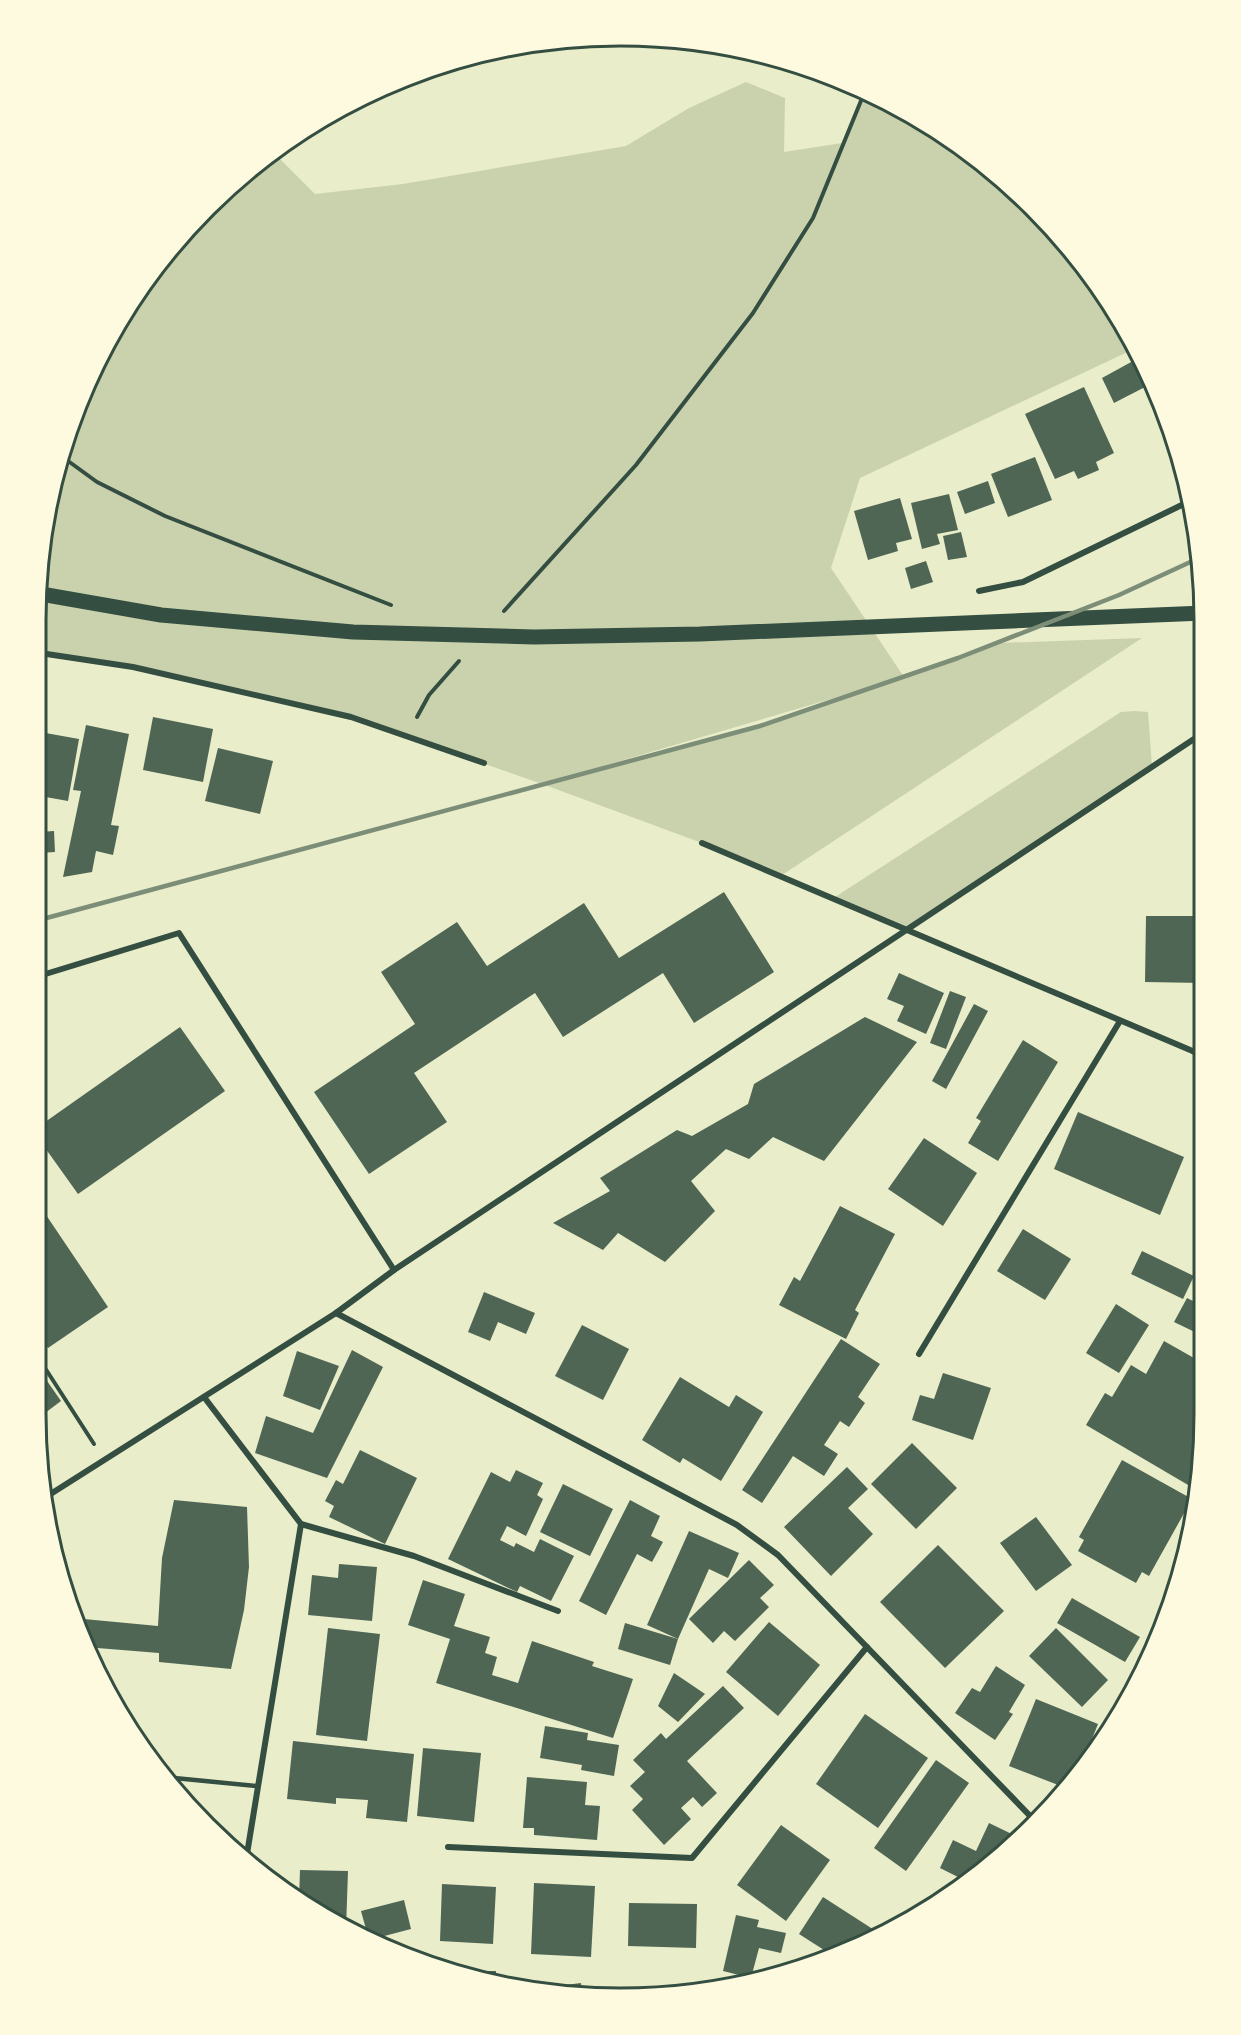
<svg xmlns="http://www.w3.org/2000/svg" width="1241" height="2035" font-family="'Fira Sans',sans-serif">
<style>
.green{fill:#cad2ad}
.building{fill:#4f6655}
.lines{fill:none;stroke-linecap:round;stroke-linejoin:round}
.path{stroke:#344e41;stroke-width:4}
.service{stroke:#344e41;stroke-width:4.5}
.minor{stroke:#344e41;stroke-width:6}
.primary{stroke:#344e41;stroke-width:15}
.rail{stroke:#7c8e77;stroke-width:4.5}
.rim{fill:none;stroke:#344e41;stroke-width:3}
</style>
<rect width="100%" height="100%" fill="#e9edc9"/>
<g class="green">
<path d="M746,82l39,16 -1,54 58,-9 23,-52 14,5 97,61 84,78 67,94 9,19 -276,130 -29,90 73,109 95,-34 143,-5 -363,239 -77,-34 -157,-58 215,-59 125,-43 -343,101 -191,-67 -218,-50 -93,-14 1,-108 39,-148 77,-132 78,-84 39,-28 41,41 88,-10 223,-38 63,-38z"/>
<path d="M1135,711l13,1 4,54 -248,163 -72,-30 289,-187z"/>
</g>
<g class="building">
<path d="M1133,361l14,25 -33,17 -12,-25z"/>
<path d="M1084,387l30,66 -18,9 3,8 -21,9 -4,-8 -19,8 -30,-65z"/>
<path d="M1035,457l17,43 -44,17 -17,-43z"/>
<path d="M988,481l7,22 -30,11 -8,-22z"/>
<path d="M949,494l9,36 -21,4 3,10 -18,5 -11,-46z"/>
<path d="M900,498l12,41 -16,4 2,8 -30,9 -14,-49z"/>
<path d="M961,532l6,25 -19,3 -5,-24z"/>
<path d="M926,561l7,21 -22,7 -6,-21z"/>
<path d="M153,717l60,12 -10,53 -60,-12z"/>
<path d="M86,725l43,9 -18,91 8,1 -6,29 -17,-4 -4,21 -29,5 18,-86 -8,-1z"/>
<path d="M40,732l39,7 -11,62 -28,-5z"/>
<path d="M218,748l55,13 -13,53 -55,-13z"/>
<path d="M54,831l1,21 -16,1v-21z"/>
<path d="M724,892l50,80 -80,51 -31,-50 -100,64 -28,-44 -121,80 33,49 -78,52 -55,-82 101,-68 -34,-52 76,-50 30,44 97,-63 35,55z"/>
<path d="M1146,916h56v67l-57,-1z"/>
<path d="M899,973l45,20 -18,41 -29,-13 7,-15 -17,-7z"/>
<path d="M950,991l16,6 -20,52 -16,-6z"/>
<path d="M974,1004l14,7 -42,78 -14,-8z"/>
<path d="M865,1017l52,25 -93,119 -51,-24 -24,22 -23,-10 -35,32 24,30 -50,51 -47,-29 -15,17 -50,-27 57,-32 -10,-13 77,-48 15,6 56,-32 6,-20z"/>
<path d="M180,1027l45,64 -147,103 -40,-56v-11z"/>
<path d="M1023,1040l35,22 -60,99 -30,-18 13,-22 -5,-3z"/>
<path d="M1078,1112l106,45 -24,58 -106,-46z"/>
<path d="M924,1138l53,35 -34,53 -55,-37z"/>
<path d="M40,1206l68,101 -60,41 -12,-17 1,-123z"/>
<path d="M840,1206l55,28 -40,76 4,3 -13,26 -67,-34 15,-28 6,4z"/>
<path d="M1023,1229l48,30 -26,41 -48,-29z"/>
<path d="M1142,1251l52,25 -11,23 -52,-25z"/>
<path d="M484,1292l51,21 -9,21 -28,-12 -8,19 -22,-9z"/>
<path d="M1187,1298l14,7v30l-27,-13z"/>
<path d="M1116,1304l33,21 -30,48 -33,-20z"/>
<path d="M582,1325l47,24 -26,51 -48,-24z"/>
<path d="M841,1339l39,25 -22,33 7,6 -16,24 -9,-6 -16,24 14,9 -14,22 -31,-20 -31,47 -20,-13z"/>
<path d="M1164,1341l37,21 -1,44 -6,10 6,4v72l-114,-67 19,-32 7,4 19,-32 15,9z"/>
<path d="M352,1350l31,17 -56,111 -72,-25 11,-37 47,17z"/>
<path d="M297,1351l42,15 -19,44 -37,-14z"/>
<path d="M36,1365l25,36 -24,18 -1,-5z"/>
<path d="M943,1373l48,15 -18,52 -61,-20 8,-25 14,4z"/>
<path d="M680,1377l49,30 7,-12 27,17 -42,69 -38,-23 -3,5 -38,-23z"/>
<path d="M912,1443l45,45 -41,41 -45,-45z"/>
<path d="M360,1450l57,28 -32,66 -56,-27 5,-11 -9,-5 11,-21 7,4z"/>
<path d="M1122,1460l70,39 -43,77 -7,-4 -6,11 -58,-32 6,-11 -5,-3z"/>
<path d="M847,1467l21,22 -20,19 25,26 -42,42 -47,-49z"/>
<path d="M516,1470l27,13 -6,12 6,4 -17,37 -19,-10 -7,14 14,7 2,-4 18,9 6,-13 34,17 -23,45 -31,-15 -3,6 -69,-33 43,-87 19,10z"/>
<path d="M563,1484l50,25 -23,47 -50,-24z"/>
<path d="M174,1500l73,7 2,60 -5,43 -13,59 -72,-7v-9l-74,-6 -12,-29 85,8 4,-68z"/>
<path d="M630,1500l30,16 -9,20 12,6 -11,20 -15,-8 -31,61 -27,-14z"/>
<path d="M1036,1517l36,48 -36,26 -36,-48z"/>
<path d="M689,1531l50,22 -11,25 -19,-9 -31,70 -31,-14z"/>
<path d="M938,1545l66,66 -59,57 -65,-66z"/>
<path d="M749,1560l25,25 -14,13 9,9 -34,34 -11,-10 -11,12 -24,-24z"/>
<path d="M339,1564l38,3 -5,54 -64,-6 4,-40 26,3z"/>
<path d="M423,1580l42,14 -11,32 36,11 -5,16 12,4 -5,18 26,8 14,-42 62,21 -2,4 41,13 -20,59 -177,-55 14,-44 -42,-14z"/>
<path d="M1072,1598l68,39 -15,25 -68,-39z"/>
<path d="M769,1622l51,43 -42,51 -52,-44z"/>
<path d="M625,1623l53,16 -8,26 -52,-16z"/>
<path d="M328,1628l52,6 -13,107 -51,-6z"/>
<path d="M1056,1628l52,52 -26,27 -53,-51z"/>
<path d="M996,1666l29,19 -16,27 4,2 -18,26 -40,-27 17,-25 8,4z"/>
<path d="M674,1673l31,21 -27,28 -20,-16z"/>
<path d="M723,1686l21,22 -57,53 30,32 -15,14 -9,-10 -12,11 10,11 -27,26 -32,-35 11,-11 -13,-13 15,-14 -12,-12 28,-27 5,6z"/>
<path d="M1036,1699l62,25 -22,55 -10,9 -57,-22z"/>
<path d="M865,1714l63,44 -50,70 -62,-44z"/>
<path d="M545,1726l43,7 -1,7 32,5 -5,31 -33,-6 1,-5 -42,-7z"/>
<path d="M293,1741l121,13 -7,68 -41,-4 2,-18 -32,-2v6l-49,-5z"/>
<path d="M423,1748l58,5 -7,69 -57,-6z"/>
<path d="M936,1760l33,23 -63,88 -32,-23z"/>
<path d="M527,1777l60,5 -2,23 15,1 -3,34 -63,-5v-7h-11z"/>
<path d="M989,1823l29,14 -42,41 -12,8 2,-5 -26,-13 13,-28 23,11z"/>
<path d="M781,1825l49,35 -44,61 -49,-36z"/>
<path d="M300,1870l48,1 -2,58 -47,-29z"/>
<path d="M534,1883l61,3 -4,71 -60,-3z"/>
<path d="M442,1884l54,3 -3,57 -53,-3z"/>
<path d="M823,1897l59,38 -3,4 -44,18 -36,-23z"/>
<path d="M404,1900l7,29 -42,11 -8,-29z"/>
<path d="M629,1903l68,1 -1,44 -68,-2z"/>
<path d="M736,1915l23,5 -2,7 29,6 -5,20 -22,-5 -8,30 -28,-7z"/>
<path d="M414,1954h15v12l-15,-6z"/>
<path d="M460,1971h36v7l-36,-5z"/>
<path d="M581,1983l1,10 -32,-6z"/>
</g>
<g class="lines">
<g class="path">
<path d="M64,458l33,24 68,34 226,89"/>
<path d="M504,611l132,-146 117,-152 60,-95 52,-127"/>
<path d="M417,717l12,-22 30,-34"/>
<path d="M36,1354l58,90"/>
</g>
<g class="service">
<path d="M1193,1052l9,-7"/>
<path d="M164,1777l93,9"/>
</g>
<g class="minor">
<path d="M979,591l44,-9 165,-80"/>
<path d="M40,653l93,14 218,50 133,46"/>
<path d="M702,843l500,212"/>
<path d="M39,976l140,-43 215,337"/>
<path d="M336,1313l401,212 41,30 256,265"/>
<path d="M919,1354l201,-333"/>
<path d="M204,1397l97,127 -55,336"/>
<path d="M49,1495l287,-182 58,-43 809,-537"/>
<path d="M301,1524l113,32 144,55"/>
<path d="M448,1847l244,11 175,-211"/>
</g>
<path class="primary" d="M41,594l120,21 192,17 181,5 166,-3 504,-21"/>
<path class="rail" d="M39,920l721,-194 198,-68 161,-63 80,-37"/>
</g>
<path d="M0 0H1241V2035H0ZM620 46H620A574 574 0 0 1 1194 620V1414A574 574 0 0 1 620 1988H620A574 574 0 0 1 46 1414V620A574 574 0 0 1 620 46Z" fill="#fefae0" fill-rule="evenodd"/>
<path class="rim" d="M620 46H620A574 574 0 0 1 1194 620V1414A574 574 0 0 1 620 1988H620A574 574 0 0 1 46 1414V620A574 574 0 0 1 620 46Z"/>
</svg>
